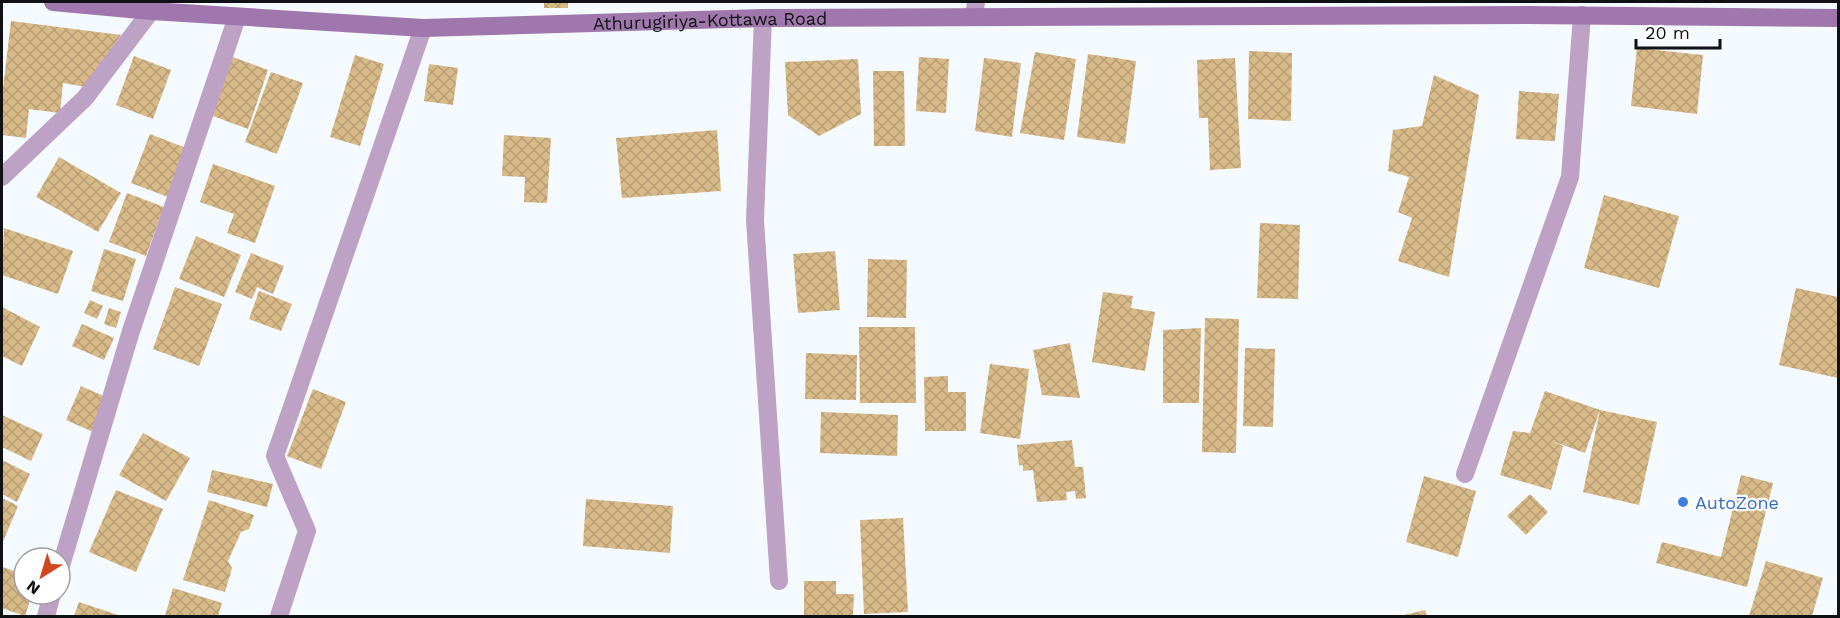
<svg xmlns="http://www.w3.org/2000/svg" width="1840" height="618" font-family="'Work Sans',sans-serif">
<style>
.building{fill:url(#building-cross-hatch)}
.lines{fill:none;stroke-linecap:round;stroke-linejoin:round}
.minor{stroke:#bda2c6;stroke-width:18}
.secondary{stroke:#9f77ac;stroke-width:18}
.shop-dot{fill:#3f7fe0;stroke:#fff;stroke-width:2}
.labels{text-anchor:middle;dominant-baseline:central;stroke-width:4.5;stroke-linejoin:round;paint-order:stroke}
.street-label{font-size:18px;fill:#0f1114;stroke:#fff}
.shop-label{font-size:18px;fill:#366cbe;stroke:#fff;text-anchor:start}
</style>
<defs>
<pattern id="building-cross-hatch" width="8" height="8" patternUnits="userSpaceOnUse" patternTransform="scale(1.5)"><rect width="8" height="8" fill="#d8b988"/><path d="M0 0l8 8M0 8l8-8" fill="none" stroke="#b89e74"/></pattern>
</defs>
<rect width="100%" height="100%" fill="#f5faff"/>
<g class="building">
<rect x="544" y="2" width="24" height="6"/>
<path d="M11,21l110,14 -35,52 -23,-4 -3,30 -31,-4 -3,29 -24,-3v-38z"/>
<path d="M1637,48l66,7 -6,59 -66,-8z"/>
<path d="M1249,51l43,2 -1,68 -43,-2z"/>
<path d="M1035,52l41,7 -12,81 -44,-7z"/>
<path d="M1088,54l48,7 -11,83 -48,-7z"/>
<path d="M355,55l29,9 -24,82 -30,-9z"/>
<path d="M134,56l37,14 -18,49 -37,-14z"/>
<path d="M230,56l38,14 -20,59 -38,-14z"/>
<path d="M919,57l30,2 -3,54 -30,-2z"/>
<path d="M984,58l37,5 -9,74 -37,-6z"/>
<path d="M1235,58l6,110 -31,2 -2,-52h-9l-2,-58z"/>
<path d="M858,59l3,55 -42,22 -31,-21 -3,-53z"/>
<path d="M429,64l29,4 -5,37 -29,-4z"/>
<path d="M873,71h31l1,75h-31z"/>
<path d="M271,72l32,11 -26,71 -32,-12z"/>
<path d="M1434,75l45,20 -30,182 -51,-16 14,-43 -14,-6 11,-35 -21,-6 5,-41 29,-4z"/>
<path d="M1519,91l40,3 -4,47 -39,-2z"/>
<path d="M717,130l4,61 -99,7 -6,-60z"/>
<path d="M150,134l36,14 -18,49 -37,-14z"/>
<path d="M504,135l47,3 -4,65 -23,-1 1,-25 -23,-1z"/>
<path d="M59,157l62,36 -23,39 -62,-35z"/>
<path d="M213,164l62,22 -20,57 -28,-10 7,-19 -34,-12z"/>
<path d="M127,193l37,14 -18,49 -37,-14z"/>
<path d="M1604,195l75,21 -20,72 -75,-20z"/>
<path d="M1260,223l40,2 -2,74 -41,-1z"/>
<path d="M4,228l69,23 -15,43 -56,-19z"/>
<path d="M196,236l45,19 -17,42 -45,-18z"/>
<path d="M104,249l32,10 -13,42 -32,-10z"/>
<path d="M835,251l5,59 -42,3 -5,-59z"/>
<path d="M251,253l33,13 -11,28 -16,-7 -5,12 -17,-7z"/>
<path d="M868,259l39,1 -1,58 -39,-1z"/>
<path d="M175,287l47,17 -23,62 -46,-17z"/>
<path d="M1796,288l42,9v81l-59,-13z"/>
<path d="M259,291l33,13 -11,27 -32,-12z"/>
<path d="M1103,292l30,4 -2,12 24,4 -10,59 -53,-9z"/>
<path d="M90,300l13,6 -6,13 -13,-6z"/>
<path d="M2,307l38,20 -18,39 -20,-10z"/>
<path d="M109,308l12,4 -5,16 -12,-4z"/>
<path d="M1205,318l34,1 -3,134 -34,-1z"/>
<path d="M82,324l32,14 -10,22 -32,-14z"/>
<path d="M859,327h56l1,76h-56z"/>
<path d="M1201,328l-2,75h-36v-73z"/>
<path d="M1070,343l10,55 -38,-3 -9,-45z"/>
<path d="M1245,348l30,1 -2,78 -30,-1z"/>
<path d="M806,353l51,2 -1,45 -51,-1z"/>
<path d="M990,364l39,5 -9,70 -40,-6z"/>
<path d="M948,376v16h18v39h-41l-1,-54z"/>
<path d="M81,386l27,12 -15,34 -27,-12z"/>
<path d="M313,389l33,13 -25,67 -34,-13z"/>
<path d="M1545,391l55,19 57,12 -18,83 -56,-13 17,-82 -15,43 -33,-12 11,5 -12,44 -51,-15 13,-44 17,2z"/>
<path d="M821,412l77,3 -1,41 -77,-3z"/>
<path d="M2,415l41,19 -12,27 -29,-14z"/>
<path d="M143,433l47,25 -24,43 -47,-26z"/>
<path d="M1072,440l3,27h8l3,31 -10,1 -1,-8 -9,1 1,8 -30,2 -4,-32 -10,1v-6l-4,1 -2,-21z"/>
<path d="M2,460l28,14 -13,28 -15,-8z"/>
<path d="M212,470l61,14 -6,23 -60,-15z"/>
<path d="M1741,475l32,8 -26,104 -91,-24 6,-21 59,15z"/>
<path d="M1424,476l52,15 -18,66 -52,-15z"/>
<path d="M116,490l47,19 -27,63 -47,-20z"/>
<path d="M1530,494l18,18 -22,23 -19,-19z"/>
<path d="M2,498l16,8 -16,38z"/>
<path d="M586,499l87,7 -3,47 -87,-7z"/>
<path d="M209,500l45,15 -5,14 -8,3 -13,29 4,7 -7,24 -42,-12z"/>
<path d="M903,518l5,94 -44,2 -4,-94z"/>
<path d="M1766,561l57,17 -11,38h-63z"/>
<path d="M2,567l22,7v20h8l-7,22 -23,-8z"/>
<path d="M804,581h32v13h18l-1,22h-49z"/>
<path d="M173,588l49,15 -4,13h-53z"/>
<path d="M79,602l42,14h-47z"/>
<path d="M1425,610l2,6h-27z"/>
</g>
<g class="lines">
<g class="minor">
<path d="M974,16l2,-14"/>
<path d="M763,18l-8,202 24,361"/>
<path d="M2,177l83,-79 66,-87"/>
<path d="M1465,474l105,-297 12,-162"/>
<path d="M60,569l71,-238 106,-314"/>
<path d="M46,616l6,-22"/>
<path d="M279,616l28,-85 -32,-75 148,-428"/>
</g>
<path class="secondary" id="s1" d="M53,2l98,9 272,17 340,-10 766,-3 309,3"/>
</g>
<circle class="shop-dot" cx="1683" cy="502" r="6"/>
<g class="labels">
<g class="street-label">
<text stroke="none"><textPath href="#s1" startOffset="658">Athurugiriya-Kottawa Road</textPath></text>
</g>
<g class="shop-label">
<text x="1695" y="502">AutoZone</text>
</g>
</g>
<rect width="1840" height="618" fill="none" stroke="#0f1114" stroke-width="6"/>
<g transform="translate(42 576) rotate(217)"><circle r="28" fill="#ffffff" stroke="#9fa0a1" stroke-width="1.5"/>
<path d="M0-4.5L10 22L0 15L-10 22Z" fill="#d04720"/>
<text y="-9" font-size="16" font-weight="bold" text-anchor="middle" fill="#0f1114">N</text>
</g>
<path d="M1636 39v9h84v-9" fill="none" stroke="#0f1114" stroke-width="3"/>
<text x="1645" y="39" font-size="18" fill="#0f1114" stroke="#ffffff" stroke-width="4.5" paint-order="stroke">20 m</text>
</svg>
